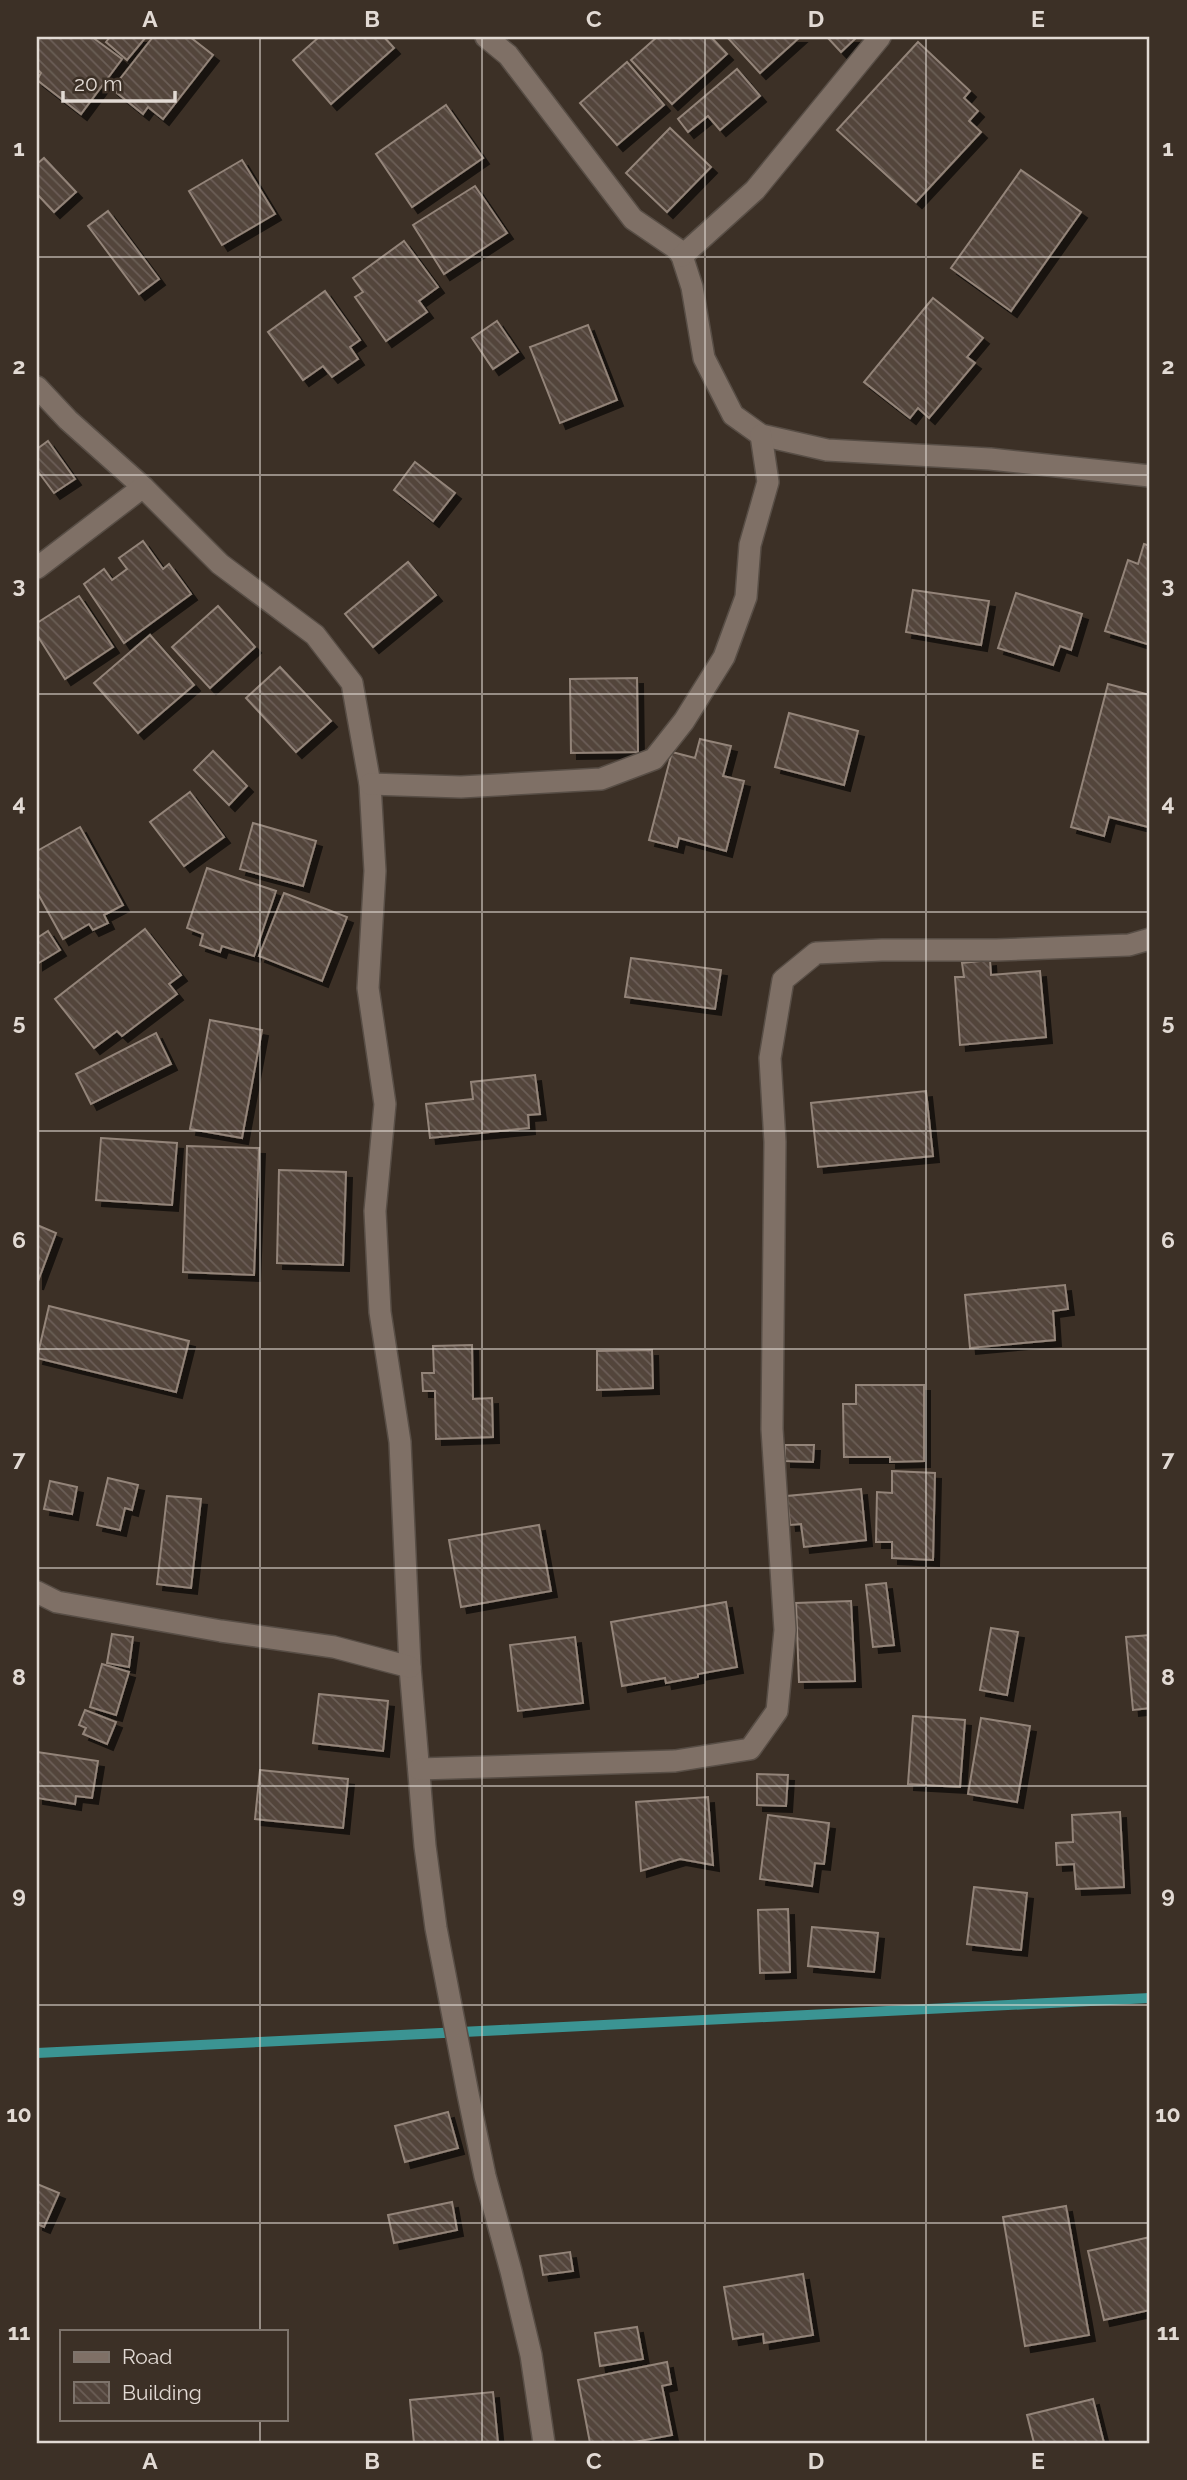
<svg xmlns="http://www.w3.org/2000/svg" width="1187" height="2480" font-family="Raleway,sans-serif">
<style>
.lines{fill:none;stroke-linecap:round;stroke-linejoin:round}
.stream{stroke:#3b9493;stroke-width:10}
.building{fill:url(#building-back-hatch);stroke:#938479;stroke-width:2;filter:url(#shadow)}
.street-casing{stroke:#584e46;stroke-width:24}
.street{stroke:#7f7066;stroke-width:21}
.grid{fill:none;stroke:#e2dad4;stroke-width:2;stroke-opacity:0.55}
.neatline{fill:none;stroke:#e2dad4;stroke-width:2.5}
.grid-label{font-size:23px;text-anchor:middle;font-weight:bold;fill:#e2dad4}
</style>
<defs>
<pattern id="building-back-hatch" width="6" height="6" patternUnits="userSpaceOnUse" patternTransform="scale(1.75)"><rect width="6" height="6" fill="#52443b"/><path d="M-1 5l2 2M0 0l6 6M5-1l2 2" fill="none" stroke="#6b5e56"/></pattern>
<filter id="shadow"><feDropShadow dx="6" dy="6" stdDeviation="0" flood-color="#0009"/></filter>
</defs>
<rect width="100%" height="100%" fill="#3c3026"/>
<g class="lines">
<path class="stream" d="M37,2053l1113,-55"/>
</g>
<g class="building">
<path d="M37,37h55l30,22 -41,55 -44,-34 4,-7 -4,-4z"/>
<path d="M110,37h36l-19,23 -21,-18z"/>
<path d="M153,37h37l23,18 -50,64 -15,-12 -5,7 -31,-25z"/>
<path d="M319,37h65l10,11 -63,56 -38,-44z"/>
<path d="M657,37h54l16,17 -55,50 -41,-44z"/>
<path d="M727,37h73l-40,36z"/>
<path d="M827,37h30l-16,15z"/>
<path d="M918,42l52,49 -6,7 14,13 -9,10 12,11 -65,70 -79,-72z"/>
<path d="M627,62l37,43 -47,40 -37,-42z"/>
<path d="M737,69l23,27 -40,34 -12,-14 -20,16 -10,-13z"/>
<path d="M446,105l37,53 -71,49 -36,-53z"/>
<path d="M670,128l41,39 -44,45 -41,-39z"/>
<path d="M44,158l32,34 -22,20 -17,-18v-30z"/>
<path d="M242,160l33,54 -53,31 -33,-54z"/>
<path d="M1021,170l60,42 -70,99 -60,-43z"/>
<path d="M475,186l32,47 -63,41 -31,-49z"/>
<path d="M108,211l51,68 -20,15 -51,-68z"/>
<path d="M404,241l34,46 -19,14 8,11 -41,29 -31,-44 8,-5 -10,-14z"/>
<path d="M325,291l35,49 -10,7 8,12 -26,18 -9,-11 -20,14 -35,-48z"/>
<path d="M933,298l50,40 -16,19 8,6 -46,55 -11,-10 -8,10 -46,-36z"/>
<path d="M497,321l21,31 -25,17 -21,-31z"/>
<path d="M588,325l29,75 -57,23 -30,-76z"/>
<path d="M48,441l27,38 -21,14 -17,-23v-21z"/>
<path d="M415,462l40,31 -22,28 -39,-31z"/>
<path d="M143,541l20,28 6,-5 22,30 -67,49 -40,-59 20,-15 8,11 15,-11 -8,-11z"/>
<path d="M1144,544l6,2v99l-45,-14 23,-71 10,4z"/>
<path d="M408,562l28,33 -63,52 -28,-33z"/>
<path d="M913,590l76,11 -8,44 -75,-13z"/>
<path d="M1016,593l66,21 -11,36 -11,-4 -7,19 -55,-17z"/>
<path d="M79,596l34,51 -48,32 -28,-44v-12z"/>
<path d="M218,606l37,41 -45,41 -38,-41z"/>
<path d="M150,635l44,50 -56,48 -44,-50z"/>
<path d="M280,667l51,54 -35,31 -50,-54z"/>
<path d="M637,678l1,74 -67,1 -1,-74z"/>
<path d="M1108,684l42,11v124l-2,8 -39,-10 -5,19 -33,-9z"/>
<path d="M789,713l69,18 -14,54 -69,-18z"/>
<path d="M700,739l31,7 -8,30 21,5 -18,70 -47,-13 -2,9 -28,-7 23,-88 23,6z"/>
<path d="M213,751l34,35 -18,19 -35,-35z"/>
<path d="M190,792l34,45 -40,29 -34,-44z"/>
<path d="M253,823l63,18 -13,45 -63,-17z"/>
<path d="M80,827l43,78 -19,10 4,8 -15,7 -4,-6 -26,15 -26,-47v-41z"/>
<path d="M207,868l69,23 -22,65 -32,-10 -2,6 -20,-7 3,-11 -16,-6z"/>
<path d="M284,893l63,24 -25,64 -63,-25z"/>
<path d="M145,929l36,46 -12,9 8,10 -55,42 -5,-5 -23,17 -39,-49z"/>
<path d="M48,931l12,19 -23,14v-26z"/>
<path d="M631,958l90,12 -6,39 -90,-12z"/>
<path d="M990,960l1,15 49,-4 6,66 -86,8 -5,-68h9l-2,-14z"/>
<path d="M210,1020l52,10 -20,108 -52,-9z"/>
<path d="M156,1033l15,31 -80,40 -15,-30z"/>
<path d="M535,1075l5,39 -12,1 1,13 -99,10 -4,-34 47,-5 -2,-17z"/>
<path d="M926,1091l7,65 -115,11 -7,-64z"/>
<path d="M101,1138l76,5 -5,62 -76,-5z"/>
<path d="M187,1146l72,2 -5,127 -71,-3z"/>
<path d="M279,1170l67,2 -3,93 -66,-2z"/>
<path d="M37,1225l19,8 -19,51z"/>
<path d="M1065,1285l3,24 -15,2 2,29 -85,8 -5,-53z"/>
<path d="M49,1306l140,35 -13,51 -139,-34z"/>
<path d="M472,1345l1,54 19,-1 1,39 -57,2 -1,-48h-12l-1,-18h12l-1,-27z"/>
<path d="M652,1350l1,38 -56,2v-39z"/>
<path d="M856,1385h68v76l-34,1v-5h-46l-1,-53h13z"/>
<path d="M785,1445h29l-1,17 -28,-1z"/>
<path d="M892,1471l43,2 -2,87 -41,-2v-16h-16l1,-50 15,1z"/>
<path d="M108,1478l30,7 -6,25 -7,-2 -5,22 -23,-5z"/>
<path d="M50,1481l27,6 -5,27 -28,-5z"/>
<path d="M861,1489l5,51 -62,7 -3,-23 -11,1 -3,-29z"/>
<path d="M167,1496l34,3 -10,89 -34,-4z"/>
<path d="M539,1525l12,66 -90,16 -12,-67z"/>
<path d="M886,1583l8,62 -21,2 -7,-62z"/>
<path d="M851,1601l4,80 -56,1 -3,-79z"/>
<path d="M726,1602l11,65 -39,7v3l-32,6 -1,-5 -43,8 -11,-64z"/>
<path d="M991,1628l27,4 -11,63 -27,-5z"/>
<path d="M112,1634l21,3 -4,30 -22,-4z"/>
<path d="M1150,1635v73l-17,2 -7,-73z"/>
<path d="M575,1637l8,66 -65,8 -8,-66z"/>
<path d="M102,1664l27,8 -13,43 -26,-8z"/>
<path d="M319,1694l69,7 -5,50 -70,-8z"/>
<path d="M85,1710l31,12 -9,22 -24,-10 3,-6 -7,-3z"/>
<path d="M913,1716l52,4 -5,67 -52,-3z"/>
<path d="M981,1718l49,8 -13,76 -49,-8z"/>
<path d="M37,1752l61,9 -6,37 -16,-2 -1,8 -38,-6z"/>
<path d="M260,1770l88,9 -5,49 -88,-9z"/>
<path d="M757,1774l31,1 -2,31 -29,-1z"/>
<path d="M708,1797l5,68 -33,-6 -39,12 -5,-69z"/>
<path d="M1120,1812l4,75 -48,2 -2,-25 -17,1 -1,-22 17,-1 -1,-27z"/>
<path d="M768,1815l61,8 -5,41 -9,-1 -3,23 -52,-7z"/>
<path d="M974,1887l53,6 -6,57 -54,-6z"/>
<path d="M788,1909l2,63 -30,1 -2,-63z"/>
<path d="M812,1927l66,6 -4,39 -66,-6z"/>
<path d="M448,2112l10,36 -53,14 -10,-36z"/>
<path d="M37,2184l22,9 -15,34 -7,-3z"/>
<path d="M452,2202l5,28 -63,13 -6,-28z"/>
<path d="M1066,2206l23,129 -64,11 -22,-129z"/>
<path d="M1150,2237v73l-46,10 -16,-69z"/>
<path d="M570,2252l3,19 -30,4 -3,-19z"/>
<path d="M803,2274l10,61 -49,8 -1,-9 -30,5 -9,-52z"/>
<path d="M637,2327l6,32 -43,7 -5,-33z"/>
<path d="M667,2362l4,22 -9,2 10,49 -43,8h-39l-12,-63z"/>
<path d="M493,2392l5,51h-84l-4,-43z"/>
<path d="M1093,2399l11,44h-70l-7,-28z"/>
</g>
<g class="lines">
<g class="street-casing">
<g id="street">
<path d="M486,37l22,18 125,164 44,30 5,7 10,31 12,71 29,57 28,20 66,15 163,9 160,17"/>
<path d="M682,256l73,-66 125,-153"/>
<path d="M37,387l31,33 75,67"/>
<path d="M37,568l106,-81 77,77 95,71 37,48 18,101 5,87 -7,117 17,116 -10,107 5,101 20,130 10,225 15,179 11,82 32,166 17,82 26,95 20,84 13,88"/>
<path d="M370,784l91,3 140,-8 53,-20 30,-38 40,-64 22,-60 4,-52 18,-63 -7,-47"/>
<path d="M37,1592l20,10 164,29 113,16 76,20"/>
<path d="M419,1769l256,-8 75,-12 27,-38 8,-81 -13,-201 3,-287 -5,-84 13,-78 33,-27 66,-3h114l133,-5 21,-6"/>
</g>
</g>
<use href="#street" class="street"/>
</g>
<path class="grid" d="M260,37v2294M482,37v2406M705,37v2406M926,37v2406M37,257h1113M37,475h1113M37,694h1113M37,912h1113M37,1131h1113M37,1349h1113M37,1568h1113M37,1786h1113M37,2005h1113M37,2223h1113M260,2419v24"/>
<rect width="1187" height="2480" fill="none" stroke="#3c3026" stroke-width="77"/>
<rect x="60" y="2330" width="228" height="91" fill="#3c3026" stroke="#7e746c" stroke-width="2"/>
<rect x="74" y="2352" width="35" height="10" fill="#7f7066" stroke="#7e746c" stroke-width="2"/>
<text x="122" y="2364" font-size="21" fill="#e2dad4">Road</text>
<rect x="74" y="2382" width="35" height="21" fill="url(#building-back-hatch)" stroke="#7e746c" stroke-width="2"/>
<text x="122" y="2400" font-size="21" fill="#e2dad4">Building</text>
<path d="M63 91v10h112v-10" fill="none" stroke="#e2dad4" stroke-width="3.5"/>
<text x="74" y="91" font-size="21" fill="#e2dad4" stroke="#3c3026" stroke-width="5" paint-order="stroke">20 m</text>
<rect x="38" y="38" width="1110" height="2404" class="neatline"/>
<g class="grid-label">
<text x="150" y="27">A</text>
<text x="372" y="27">B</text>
<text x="594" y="27">C</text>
<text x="816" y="27">D</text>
<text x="1038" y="27">E</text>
<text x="19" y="156">1</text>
<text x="1168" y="156">1</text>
<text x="19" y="374">2</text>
<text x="1168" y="374">2</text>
<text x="19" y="593">3</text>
<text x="1168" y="593">3</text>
<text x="19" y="811">4</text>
<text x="1168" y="811">4</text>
<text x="19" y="1030">5</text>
<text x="1168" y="1030">5</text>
<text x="19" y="1248">6</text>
<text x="1168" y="1248">6</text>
<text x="19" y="1466">7</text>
<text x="1168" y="1466">7</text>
<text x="19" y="1685">8</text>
<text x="1168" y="1685">8</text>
<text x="19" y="1903">9</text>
<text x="1168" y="1903">9</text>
<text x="19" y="2122">10</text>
<text x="1168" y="2122">10</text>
<text x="19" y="2340">11</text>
<text x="1168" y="2340">11</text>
<text x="150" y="2469">A</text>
<text x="372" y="2469">B</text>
<text x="594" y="2469">C</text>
<text x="816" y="2469">D</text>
<text x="1038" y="2469">E</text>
</g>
</svg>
